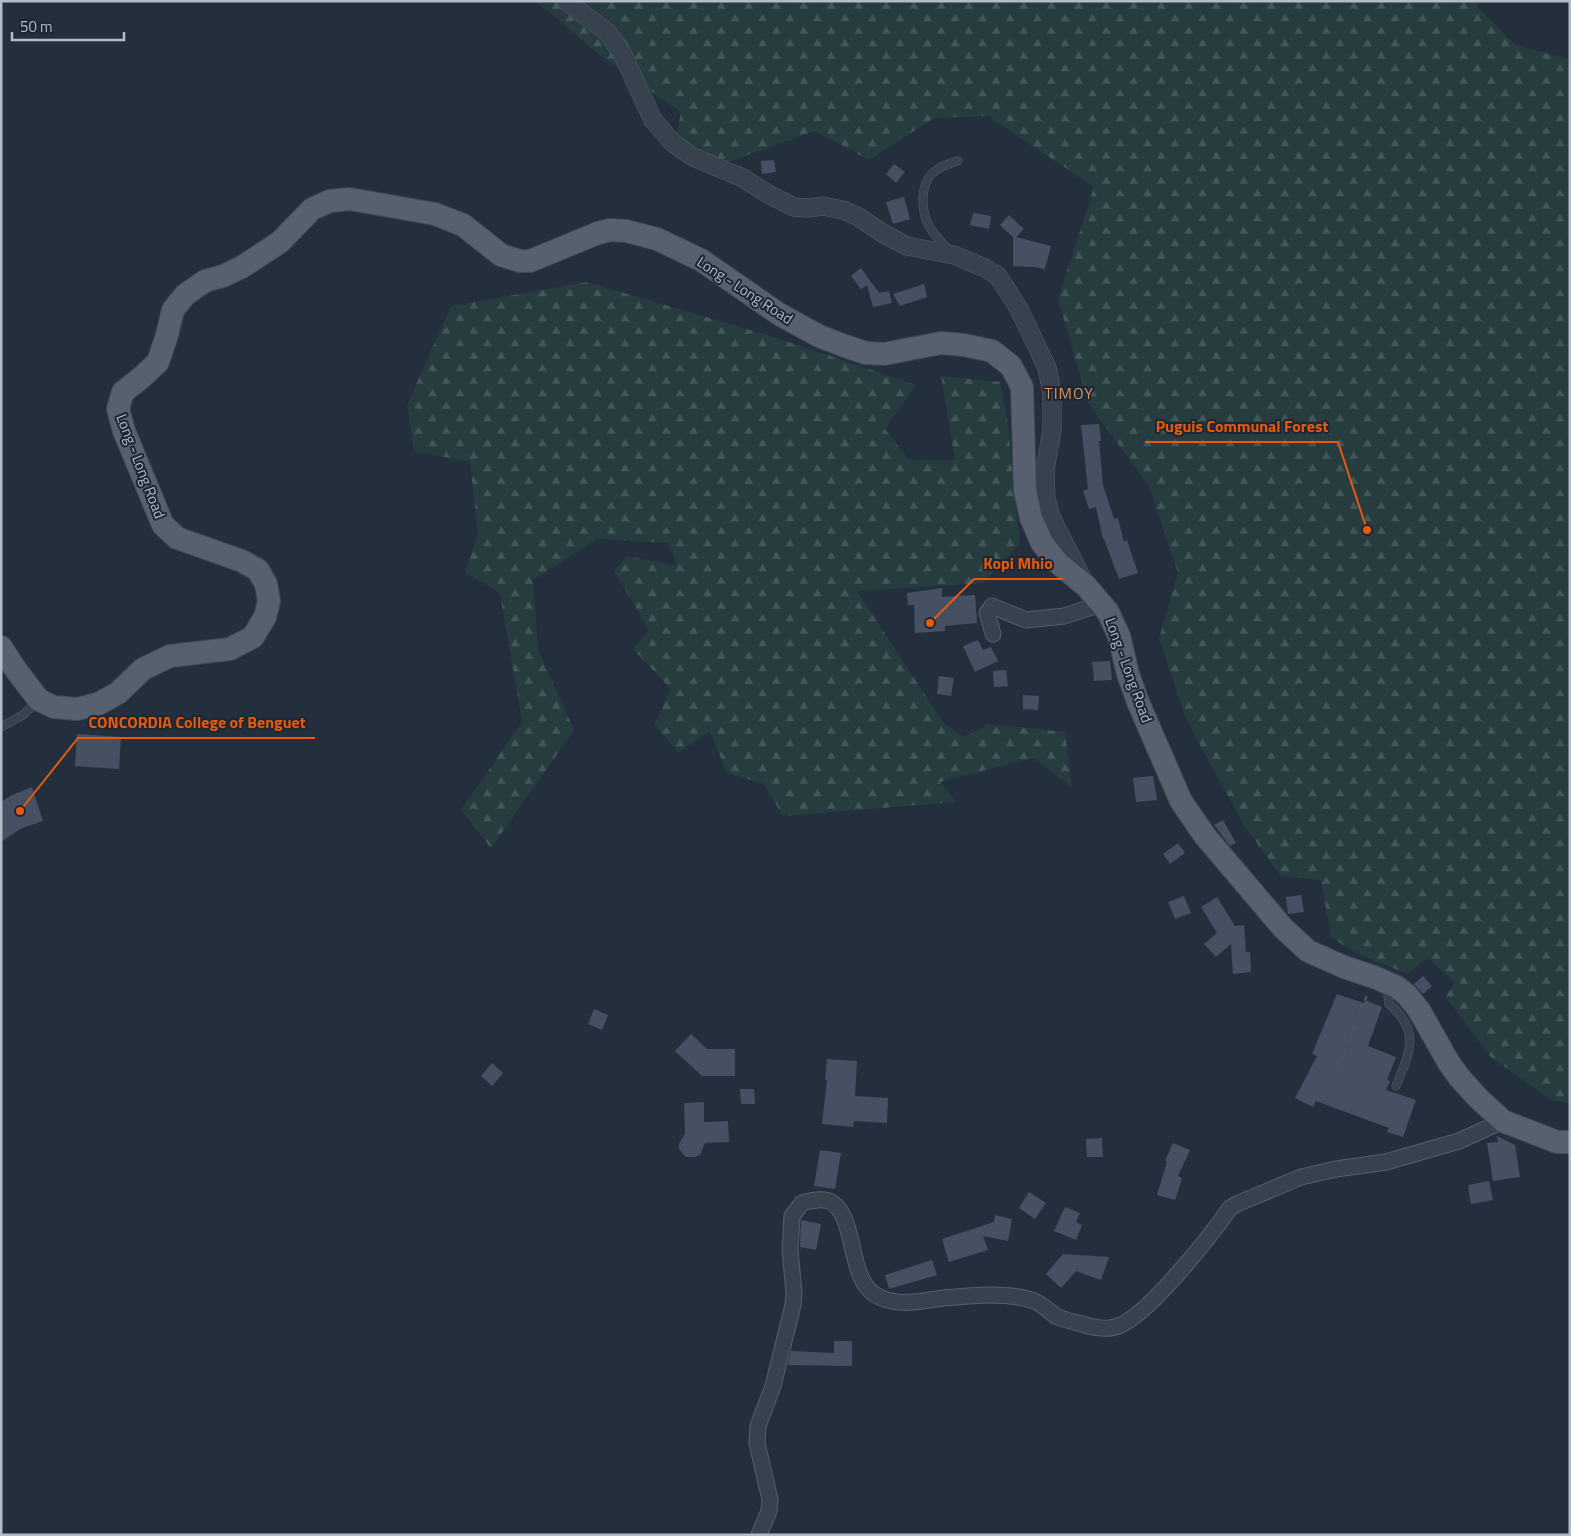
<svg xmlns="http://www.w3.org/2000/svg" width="1571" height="1536" font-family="'Titillium Web',sans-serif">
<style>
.forest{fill:url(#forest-firs)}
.building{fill:#455162}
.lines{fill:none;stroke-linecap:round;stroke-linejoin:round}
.service-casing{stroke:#565f6c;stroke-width:9}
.minor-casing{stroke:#565f6c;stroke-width:17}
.tertiary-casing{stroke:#565f6c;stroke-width:19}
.primary-casing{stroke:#414a57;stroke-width:24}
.path{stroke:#44595c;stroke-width:2.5;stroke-dasharray:4 4;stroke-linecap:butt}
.service{stroke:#38414e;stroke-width:8}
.minor{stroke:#38414e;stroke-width:15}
.tertiary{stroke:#38414e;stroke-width:18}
.primary{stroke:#56606e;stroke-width:22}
.labels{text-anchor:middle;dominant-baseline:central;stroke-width:4;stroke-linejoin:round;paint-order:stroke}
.street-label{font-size:15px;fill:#b4bcc9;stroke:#1d2633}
.neighbourhood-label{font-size:16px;letter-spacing:1px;fill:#d59563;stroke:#1d2633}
.leader{fill:none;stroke:#e8590c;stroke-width:2}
.callout-dot{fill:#e8590c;stroke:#1d2633;stroke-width:2}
.callout-label{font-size:16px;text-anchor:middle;font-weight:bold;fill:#e8590c;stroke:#1d2633;stroke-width:4;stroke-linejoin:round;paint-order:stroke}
</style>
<defs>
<pattern id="forest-firs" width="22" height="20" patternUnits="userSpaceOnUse" patternTransform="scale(1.25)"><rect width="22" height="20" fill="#263c3f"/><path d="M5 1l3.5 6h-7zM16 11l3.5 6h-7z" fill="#435659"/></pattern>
</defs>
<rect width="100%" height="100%" fill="#242f3e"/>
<g class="forest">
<path d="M535,1h943l-1,6 38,38 55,14v1044l-19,-3 -60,-43 -45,-60 9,-15 -28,-25 -19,17 -47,-19 -30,-17 -10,-58 -40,-4 -36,-49 -59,-108 -27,-81 19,-65 -29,-87 -61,-83 -30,-104 36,-112 -106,-71 -54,2 -65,42 -54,-29 -90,32 -50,-22 6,-29 -80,-56 -53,-45z"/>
<path d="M587,282l187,55 142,48 -31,44 24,31h46l-14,-84 59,6 7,35 13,126 -36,40 -127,8 87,133 21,13 24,-13 76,8 7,56 -38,-30 -94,24 16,20 -173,14 -19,-32 -37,-11 -17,-42 -31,21 -25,-27 17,-36 -38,-40 16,-19 -35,-59 12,-15 52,10 -10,-23 -71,-4 -64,41 5,70 36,80 -83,118 -30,-38 61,-88 -22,-129 -35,-21 13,-38 -8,-72 -56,-11 -7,-46 44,-99z"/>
</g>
<g class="building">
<path d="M774,160l2,12 -14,2 -1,-13z"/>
<path d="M894,164l11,8 -9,11 -10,-9z"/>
<path d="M904,197l6,22 -17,5 -7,-22z"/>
<path d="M973,213l18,3 -2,13 -19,-4z"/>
<path d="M1009,215l15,14 -8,8 35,9 -6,23 -11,-2 -21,-1v-29l-13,-12z"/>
<path d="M861,268l18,25 10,-2 3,12 -19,4 -6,-22 -6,4 -10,-13z"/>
<path d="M924,284l3,13 -27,9 -7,-12z"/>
<path d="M1099,424l2,17h-2l4,44 11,34 4,-1 6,24 3,-2 11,33 -19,6 -15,-40h-1l-7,-32 -7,2 -6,-18 5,-2 -7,-64z"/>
<path d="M942,588v9l33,-2 2,28 -32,3v5l-30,2 -1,-28h-6l-1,-12z"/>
<path d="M978,640l5,10 8,-3 7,14 -23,11 -12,-26z"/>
<path d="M1110,661l2,19 -18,1 -2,-19z"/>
<path d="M1006,670l2,16 -14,1 -1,-16z"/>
<path d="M939,676l15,2 -3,18 -14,-2z"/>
<path d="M1023,695l16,1 -1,14 -15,-1z"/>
<path d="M77,734l44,3 -2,32 -44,-3z"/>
<path d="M1153,776l4,24 -21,2 -3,-24z"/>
<path d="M32,787l11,34 -23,8 -19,13v-40l11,-7z"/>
<path d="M1223,820l13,23 -6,3 -16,-21z"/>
<path d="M1178,843l7,10 -15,11 -7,-10z"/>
<path d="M1301,895l3,17 -16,2 -2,-17z"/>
<path d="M1184,896l7,17 -16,6 -7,-17z"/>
<path d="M1217,897l18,29 9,-1 2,27h4l1,20 -18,2 -2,-30 -15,13 -12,-13 13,-11 -16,-26z"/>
<path d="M1423,976l9,10 -9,8 -9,-10z"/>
<path d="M1337,994l27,9 1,-3 17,7 -14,39 28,11 -9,23 3,1 -4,9 30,10 -13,37 -16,-5 2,-4 -73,-27 -3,6 -18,-9 22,-42 -5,-2z"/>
<path d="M594,1009l14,6 -6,15 -14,-6z"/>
<path d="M691,1034l16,15h28v27h-33l-27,-25z"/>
<path d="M827,1059l30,2 -2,35 33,2 -1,25 -33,-2 -1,6 -31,-3 5,-44h-2z"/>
<path d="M492,1063l11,10 -11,13 -11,-10z"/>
<path d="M740,1089h14l1,15h-14z"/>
<path d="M704,1102v20l24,-1 1,21 -24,1 -5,12 -5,2h-9l-7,-8v-5l6,-10 -1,-31z"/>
<path d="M1497,1136l18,9 5,32 -27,4 -6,-38 11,-1z"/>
<path d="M1102,1138l1,19h-16l-1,-18z"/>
<path d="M1173,1143l17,7 -12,26 4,2 -7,22 -18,-5 10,-33 -2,-1z"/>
<path d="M820,1150l21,3 -6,36 -21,-3z"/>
<path d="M1489,1181l4,19 -22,4 -3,-19z"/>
<path d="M1029,1192l17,11 -11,16 -16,-11z"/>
<path d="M1065,1207l15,6 -4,9 6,3 -6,15 -22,-9z"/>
<path d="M995,1215l17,4 -4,22 -25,-5 5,14 -39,12 -7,-23 52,-17z"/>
<path d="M801,1220l20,4 -5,26 -16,-3z"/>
<path d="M1063,1254l46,3 -8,23 -25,-9 -15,17 -15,-14z"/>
<path d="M932,1260l5,15 -48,14 -4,-14z"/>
<path d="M834,1341h18v25l-64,-1 3,-14 43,2z"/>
</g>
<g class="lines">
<g class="service-casing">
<g id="service">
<path d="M949,250c-7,-7 -15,-15 -20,-24 -5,-8 -6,-17 -6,-26 0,-25 13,-33 35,-39"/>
<path d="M1,727l22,-12 15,-14"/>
<path d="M1391,987l-3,8 1,9c32,27 21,48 7,82"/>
</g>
</g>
<g class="minor-casing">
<g id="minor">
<path d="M993,634l-6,-21 5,-7 34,14 38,-4 37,-12"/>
<path d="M759,1535l10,-24 1,-11 -13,-57 1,-17 15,-40 20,-81 1,-12 -4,-44 2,-33 10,-13c8,-2 19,-5 27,-2 28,12 18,75 45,93 22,14 46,7 70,4 15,-1 30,-3 46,-3 14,0 31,1 44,6 9,3 15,11 22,15 8,4 18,6 26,8 10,3 23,6 33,3 29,-6 97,-93 115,-119l9,-5 62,-26 35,-8 50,-7 73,-21 44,-20"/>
</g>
</g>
<g class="tertiary-casing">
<path id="tertiary" d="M566,1l41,31 15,21 31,67 20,23 20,14 50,21 25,16 26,13 14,1 15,-2 20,4 14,6 27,18 23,12 47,9 31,13 13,8 21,33 28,59 5,24v38l-7,40 1,28 5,19 32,63"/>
</g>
<g class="primary-casing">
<path id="primary" d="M1,647l15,23 23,30 15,7 23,2 21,-5 20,-11 25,-24 27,-13 60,-7 23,-12 12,-20 4,-16 -3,-17 -8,-14 -16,-9 -65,-23 -14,-13 -39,-94 -6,-22 5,-17 18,-14 17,-16 9,-27 6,-25 12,-15 20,-14 18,-5 19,-9 38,-25 32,-33 18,-8 20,-2 85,15 28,11 38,30 19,6h10l68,-28 12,-3 16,1 31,8 44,21 78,54 40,22 26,10 21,7 18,1 57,-11 23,2 28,6 19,15 11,21 3,103 6,28 11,25 16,20 28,23 22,26 11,24 9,38 10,28 43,99 24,35 78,92 25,23 36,16 30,10 23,10 10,8 12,15 30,53 10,14 19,21 25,23 54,21h13"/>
</g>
<path class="path" d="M1335,1074l32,-79"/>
<use href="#service" class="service"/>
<use href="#minor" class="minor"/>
<use href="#tertiary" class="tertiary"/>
<use href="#primary" class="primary"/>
</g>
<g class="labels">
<g class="street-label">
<text transform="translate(745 290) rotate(33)">Long - Long Road</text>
<text transform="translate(141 466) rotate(69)">Long - Long Road</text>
<text transform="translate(1129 670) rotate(70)">Long - Long Road</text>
</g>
<g class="neighbourhood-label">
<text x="1069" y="393">TIMOY</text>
</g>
</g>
<path class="leader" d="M1367 530L1338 442H1145M930 623L974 579H1063M20 811L78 738H315"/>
<g class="callout-dot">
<circle cx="1367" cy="530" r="5"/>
<circle cx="930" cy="623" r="5"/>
<circle cx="20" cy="811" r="5"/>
</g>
<g class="callout-label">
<text x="1242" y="432">Puguis Communal Forest</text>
<text x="1018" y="569">Kopi Mhio</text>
<text x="197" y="728">CONCORDIA College of Benguet</text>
</g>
<rect width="1571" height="1536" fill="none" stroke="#b4bcc9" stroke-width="5"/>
<path d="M12 32v8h112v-8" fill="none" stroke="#b4bcc9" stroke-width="2.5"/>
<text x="20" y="32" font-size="15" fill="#b4bcc9" stroke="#1d2633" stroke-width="4" paint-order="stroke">50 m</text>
</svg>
